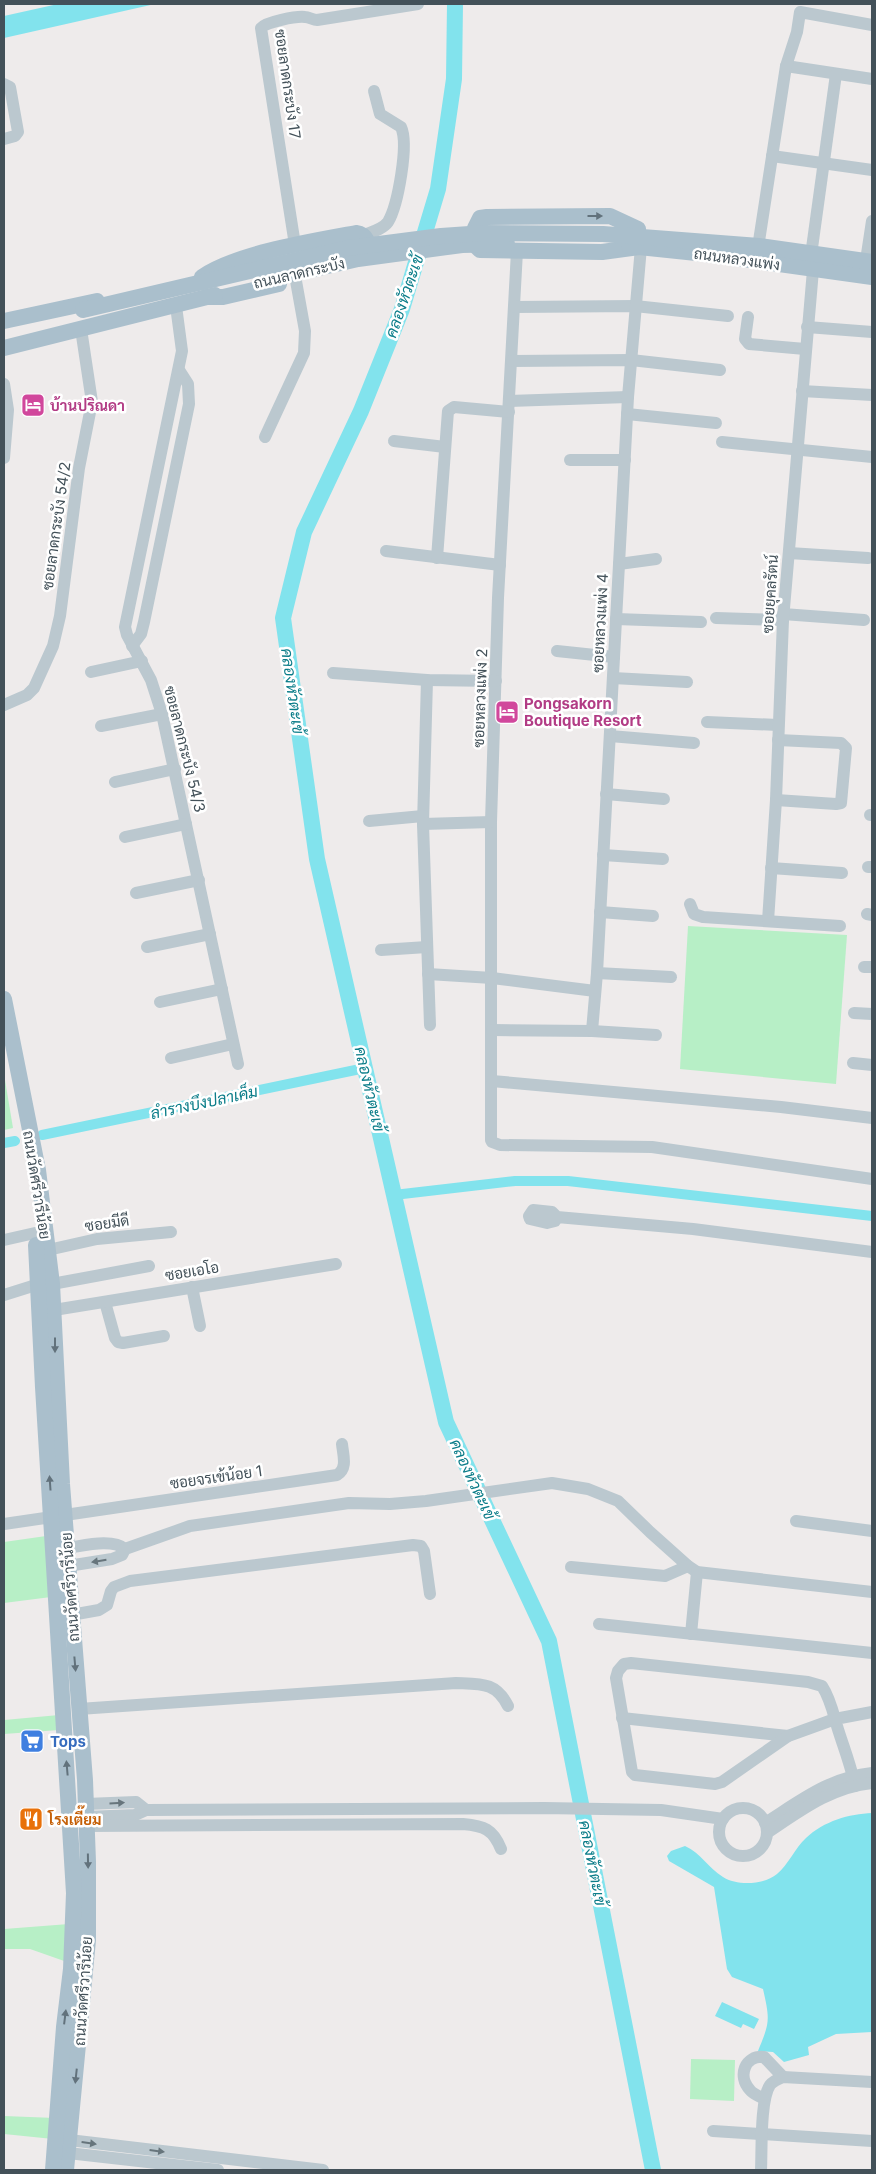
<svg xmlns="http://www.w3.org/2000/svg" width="876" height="2174" font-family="Inter,Sarabun,sans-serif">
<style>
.green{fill:#b7efc6}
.water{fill:#82e3ed}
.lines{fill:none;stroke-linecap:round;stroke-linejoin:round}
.canal{stroke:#82e3ed;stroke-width:10}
.river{stroke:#82e3ed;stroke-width:16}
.minor{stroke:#bbc8cf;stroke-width:12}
.major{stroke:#aabfcc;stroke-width:16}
.major-bridge{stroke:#aabfcc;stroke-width:16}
.oneway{fill:#62727c}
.oneway2{fill:#67757c}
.labels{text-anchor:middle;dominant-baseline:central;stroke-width:5;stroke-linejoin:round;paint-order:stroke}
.street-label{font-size:15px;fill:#435159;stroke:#fff}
.hotel-label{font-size:15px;font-weight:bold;fill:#b23c85;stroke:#fff;text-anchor:start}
.shop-label{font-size:15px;font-weight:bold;fill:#366cbe;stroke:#fff;text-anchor:start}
.food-label{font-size:15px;font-weight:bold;fill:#c56008;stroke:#fff;text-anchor:start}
.water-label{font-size:16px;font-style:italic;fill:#0b7d89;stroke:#fff}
</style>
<rect width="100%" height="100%" fill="#eeebeb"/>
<g class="green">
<path d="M688,926l159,9 -11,149 -156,-15z"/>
<path d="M4,1074l9,54 -9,2z"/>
<path d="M46,1536l5,61 -47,6v-61z"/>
<path d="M59,1715v15l-55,4v-14z"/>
<path d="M69,1924l-2,38 -37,-13h-26v-20z"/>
<path d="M691,2059l44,1 -1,41 -44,-2z"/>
<path d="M4,2116l51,2 -2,21 -49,-5z"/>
</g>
<g class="water">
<path d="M58,4h97l-151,34v-22z"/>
<path d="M872,1813v219l-36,2 -28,13 1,8 -25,7 -11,-10 -15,-1c12,-29 12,-31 5,-62l-31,-12 -5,-8 -13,-82 -45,-26 -2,-5 4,-5 14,-5c16,7 23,22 38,31 14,9 41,8 54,-3 11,-9 18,-26 29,-36 18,-17 43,-24 66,-25z"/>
<path d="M722,2002l37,17 -5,10 -11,-5 -2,4 -26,-12z"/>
</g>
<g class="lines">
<g class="canal">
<path d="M42,1135l323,-67"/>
<path d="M4,1143l11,-2"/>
<path d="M394,1195l121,-14h53l304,35"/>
</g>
<path class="river" d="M455,4l-1,75 -16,110 -36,120 -41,102 -57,121 -21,86 34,241 129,563 103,219 104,529"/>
<g class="minor">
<path d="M786,66l86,13"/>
<path d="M4,84l6,3 8,45 -3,4 -11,3"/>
<path d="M772,156l100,14"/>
<path d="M364,235c8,-3 19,-6 24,-13 10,-17 21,-78 13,-95l-21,-13 -6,-23"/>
<path d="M759,241l27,-175 11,-34 3,-20 72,13"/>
<path d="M295,245l-34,-217c5,-6 35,-12 44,-11 4,0 8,3 12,3l101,-16"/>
<path d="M812,248l24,-174"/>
<path d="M517,251l-19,347 -7,224v318l1,2 8,3 152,2 220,32"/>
<path d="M867,254l5,-33"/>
<path d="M176,306l6,45 -57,276 2,8 24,45 11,34 76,350"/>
<path d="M515,307l120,-1 93,10"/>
<path d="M748,317l-3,22 4,5 56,5"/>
<path d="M807,327l65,5"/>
<path d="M512,361l119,-1 89,10"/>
<path d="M4,384l4,26 -4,48"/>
<path d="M802,391l70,4"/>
<path d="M509,401l119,-4"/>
<path d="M627,414l89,9"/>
<path d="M265,437l39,-84 1,-22 -9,-50"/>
<path d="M394,441l51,6"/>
<path d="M722,442l150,15"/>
<path d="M570,460h55"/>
<path d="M386,551l114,14"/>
<path d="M789,553l79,5"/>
<path d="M437,558l11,-147 6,-4 55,5"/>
<path d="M619,564l37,-5"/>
<path d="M783,614l81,6"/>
<path d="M716,618l67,2"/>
<path d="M616,619l85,3"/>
<path d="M132,646l9,-12 3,-12 45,-218 -1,-20 -9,-14"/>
<path d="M557,651l57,6"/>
<path d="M91,672l51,-11"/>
<path d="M333,673l94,7 69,1"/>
<path d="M613,678l74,4"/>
<path d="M427,680l-4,144 7,201"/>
<path d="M4,705l23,-10 7,-7 19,-42 7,-30 19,-148 13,-66 -11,-73"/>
<path d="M707,722l71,3"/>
<path d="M101,726l61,-12"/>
<path d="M610,736l84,7"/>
<path d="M115,782l60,-13"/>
<path d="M606,794l58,5"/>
<path d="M776,800l60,4 5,-1 5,-55 -5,-5 -63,-3"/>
<path d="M870,815h2"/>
<path d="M369,821l54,-5"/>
<path d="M423,824l68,-2"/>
<path d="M125,837l61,-13"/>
<path d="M603,855l60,4"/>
<path d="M868,867h4"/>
<path d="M771,868l71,5"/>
<path d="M136,893l63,-13"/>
<path d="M690,904l4,10 9,3 137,9"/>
<path d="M600,912l53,4"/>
<path d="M867,914l5,1"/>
<path d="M768,921l8,-121 7,-180 30,-350"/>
<path d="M147,947l63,-13"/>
<path d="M381,950l46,-3"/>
<path d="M864,967h8"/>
<path d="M597,973l74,4"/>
<path d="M428,974l64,4 103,13"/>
<path d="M160,1002l62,-13"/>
<path d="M854,1013l18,1"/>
<path d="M492,1030l100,1 64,4"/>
<path d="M592,1031l5,-58 31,-576 13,-150"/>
<path d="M171,1058l62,-14"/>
<path d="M853,1063l19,2"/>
<path d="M492,1081l289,26 91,11"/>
<path d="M557,1217l-2,4 -8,2 -17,-4 -1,-3 4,-6 19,2 5,5 136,12 179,23"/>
<path d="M4,1240l31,-7"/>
<path d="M48,1250l49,-11 74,-7"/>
<path d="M52,1284l97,-18"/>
<path d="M192,1287l8,39"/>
<path d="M4,1295l35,-11"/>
<path d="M105,1302l10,36 3,4 5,1 41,-7"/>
<path d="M54,1310l282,-46"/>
<path d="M65,1515l272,-40c11,-7 6,-20 5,-31"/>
<path d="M796,1521l76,10"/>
<path d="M4,1524l48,-7"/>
<path d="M67,1548c16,-2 45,-10 58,1"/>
<path d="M68,1566l44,-7 10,-4 3,-6 65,-23 159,-23 41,1 36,-3 126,-18 36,6 30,12 32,31 38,34 9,6 175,20"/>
<path d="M571,1567l94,9 23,-10"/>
<path d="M71,1615l28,-5 8,-5 4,-14 3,-4 16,-6 283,-36 8,1 3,5 6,43"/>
<path d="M599,1624l273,29"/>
<path d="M691,1634l6,-62"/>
<path d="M79,1709l377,-26c25,1 40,-1 52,23"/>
<path d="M622,1718l166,18"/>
<path d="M855,1786c-4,-21 -12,-40 -18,-60 -4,-14 -7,-28 -15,-40l-14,-4 -177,-19 -7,1 -6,7 -2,7 16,94 3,3 80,9 7,-2 66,-46 47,-17 37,-7"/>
<path d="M86,1804l50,-2 10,8"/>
<circle cx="743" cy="1832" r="24"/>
<path d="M86,1817l49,-2 11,-5 398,-2 117,2 62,9"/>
<path d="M765,1823c35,-22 65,-46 107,-50"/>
<path d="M87,1826l376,-2c21,2 30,5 38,25"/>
<path d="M767,1833c33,-22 64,-46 105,-50"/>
<path d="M764,2099c-5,-3 -11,-5 -14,-9 -13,-14 -5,-35 14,-33l19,20"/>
<path d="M713,2131l159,10"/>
<path d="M69,2140l254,30"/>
<path d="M68,2153l150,17"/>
<path d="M761,2170c1,-20 -1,-70 9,-85 3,-4 8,-6 13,-8l89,5"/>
</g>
<g class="major">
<path d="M638,229l-28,-13 -123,1 -7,1 -5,10v17l5,5 122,2 37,-5"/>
<path d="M629,246l77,8 166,23"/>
<path d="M202,277c35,-24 111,-36 154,-44 13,2 12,13 14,24"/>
<path d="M206,297h17l56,-13"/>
<path d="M4,321l93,-20"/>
<path d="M4,348l211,-53"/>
<path d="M4,999l34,171 14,114 10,200 23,296 3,82v78l-22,230"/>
<path d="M36,1245l7,142 31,506 -3,76 -7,58 -11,143"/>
</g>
<g class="major-bridge">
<path d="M262,281l96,-22 104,-14 45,-1"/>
<path d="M83,310l265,-62 93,-12 43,-3 119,1 156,12 113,16"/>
</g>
</g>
<defs><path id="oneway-solid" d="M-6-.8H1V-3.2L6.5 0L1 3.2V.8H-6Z" transform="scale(1.25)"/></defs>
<g class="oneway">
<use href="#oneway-solid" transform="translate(595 216)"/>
<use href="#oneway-solid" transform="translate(55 1345) rotate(90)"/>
<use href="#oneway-solid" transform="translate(50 1483) rotate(-94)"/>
<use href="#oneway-solid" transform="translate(75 1664) rotate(85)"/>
<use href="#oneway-solid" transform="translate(67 1768) rotate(-95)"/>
<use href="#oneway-solid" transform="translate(88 1861) rotate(89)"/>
<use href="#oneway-solid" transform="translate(65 2017) rotate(-83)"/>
<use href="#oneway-solid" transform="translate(76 2076) rotate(96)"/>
</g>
<g class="oneway2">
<use href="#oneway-solid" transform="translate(99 1561) rotate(171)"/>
<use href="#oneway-solid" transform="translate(117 1803) rotate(-3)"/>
<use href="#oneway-solid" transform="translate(89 2143) rotate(8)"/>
<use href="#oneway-solid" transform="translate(157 2151) rotate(7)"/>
</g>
<defs>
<g id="hotel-square" transform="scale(1.25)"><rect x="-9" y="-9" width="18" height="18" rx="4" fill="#d1479c" stroke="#fff"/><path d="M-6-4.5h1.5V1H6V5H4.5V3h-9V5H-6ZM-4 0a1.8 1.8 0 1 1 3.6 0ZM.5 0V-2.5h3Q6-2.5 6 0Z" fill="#fff"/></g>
<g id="supermarket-square" transform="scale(1.25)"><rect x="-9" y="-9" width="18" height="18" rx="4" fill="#3f7fe0" stroke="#fff"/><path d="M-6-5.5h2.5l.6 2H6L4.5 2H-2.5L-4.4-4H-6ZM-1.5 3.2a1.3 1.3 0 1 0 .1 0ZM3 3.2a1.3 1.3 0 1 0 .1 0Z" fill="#fff"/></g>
<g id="restaurant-square" transform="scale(1.25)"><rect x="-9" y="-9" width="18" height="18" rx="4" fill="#e8710a" stroke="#fff"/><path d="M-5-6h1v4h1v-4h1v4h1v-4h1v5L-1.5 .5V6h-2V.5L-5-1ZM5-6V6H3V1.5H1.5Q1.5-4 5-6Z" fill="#fff"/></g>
</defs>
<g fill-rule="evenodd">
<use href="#hotel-square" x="33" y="405"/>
<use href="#hotel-square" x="507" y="712"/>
<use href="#supermarket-square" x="32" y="1741"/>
<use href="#restaurant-square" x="31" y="1819"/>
</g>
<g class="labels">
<g class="street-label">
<text transform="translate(288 84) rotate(82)">ซอยลาดกระบัง 17</text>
<text transform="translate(737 259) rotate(8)">ถนนหลวงแพ่ง</text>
<text transform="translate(299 273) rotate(-13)">ถนนลาดกระบัง</text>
<text transform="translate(56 526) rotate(-82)">ซอยลาดกระบัง 54/2</text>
<text transform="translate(770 594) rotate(-86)">ซอยยุคลรัตน์</text>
<text transform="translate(600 623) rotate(-87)">ซอยหลวงแพ่ง 4</text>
<text transform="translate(480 698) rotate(-88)">ซอยหลวงแพ่ง 2</text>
<text transform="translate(185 749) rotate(76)">ซอยลาดกระบัง 54/3</text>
<text transform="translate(37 1185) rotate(81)">ถนนวัดศรีวารีน้อย</text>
<text transform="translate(107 1223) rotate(-8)">ซอยมีดี</text>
<text transform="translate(192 1271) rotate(-9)">ซอยเอโอ</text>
<text transform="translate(216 1477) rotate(-8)">ซอยจรเข้น้อย 1</text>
<text transform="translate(70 1587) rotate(-94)">ถนนวัดศรีวารีน้อย</text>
<text transform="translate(83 1991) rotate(-86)">ถนนวัดศรีวารีน้อย</text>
</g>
<g class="hotel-label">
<text x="50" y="405">บ้านปริณดา</text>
<text x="524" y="703">Pongsakorn<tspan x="524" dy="17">Boutique Resort</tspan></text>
</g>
<g class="shop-label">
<text x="50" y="1741">Tops</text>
</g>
<g class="food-label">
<text x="48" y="1819">โรงเตี๊ยม</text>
</g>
<g class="water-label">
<text transform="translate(404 296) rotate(-71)">คลองหัวตะเข้</text>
<text transform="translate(293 691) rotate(82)">คลองหัวตะเข้</text>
<text transform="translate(370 1089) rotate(77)">คลองหัวตะเข้</text>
<text transform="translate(204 1102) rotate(-12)">ลำรางบึงปลาเค็ม</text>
<text transform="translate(473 1479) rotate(65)">คลองหัวตะเข้</text>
<text transform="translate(593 1863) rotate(79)">คลองหัวตะเข้</text>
</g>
</g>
<rect width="876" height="2174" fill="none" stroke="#435159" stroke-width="10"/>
</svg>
